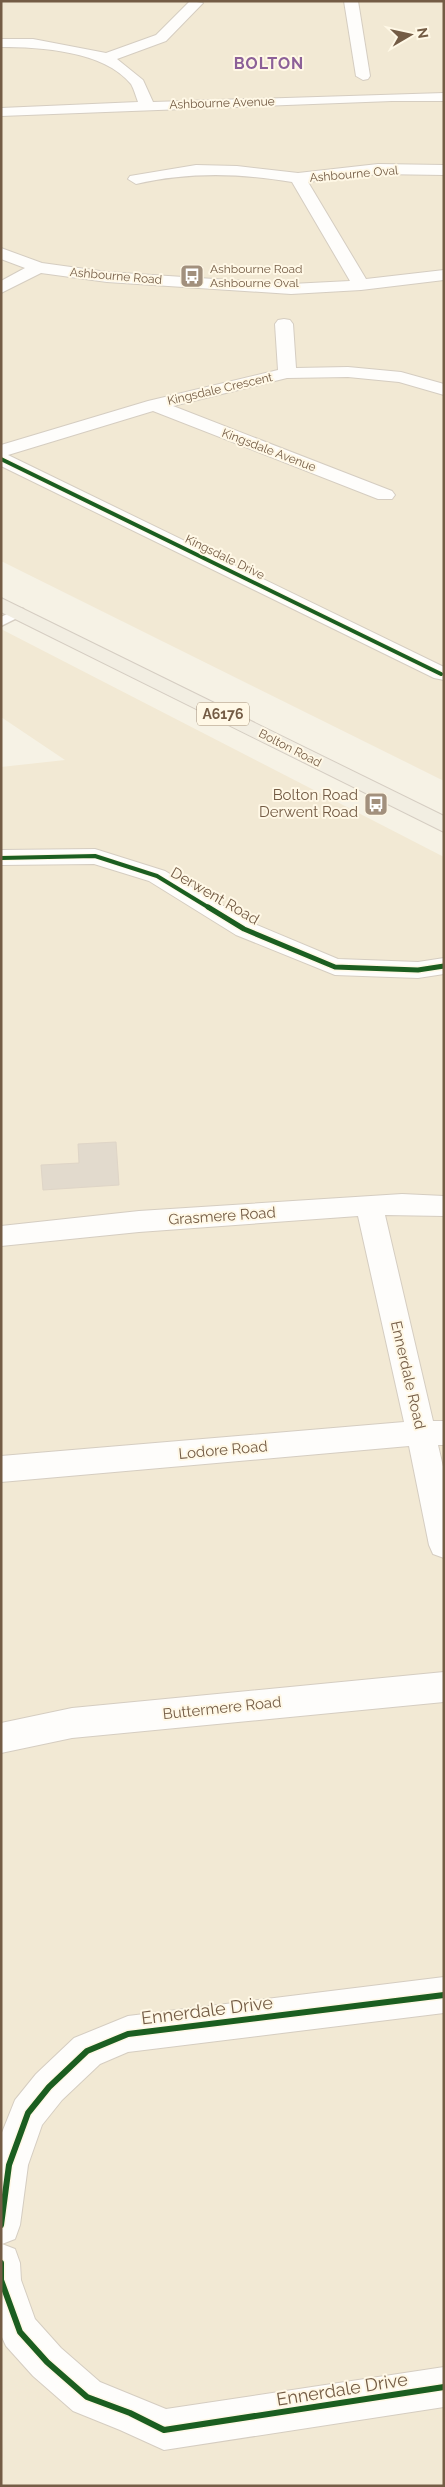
<svg xmlns="http://www.w3.org/2000/svg" width="445" height="2487" font-family="Raleway,sans-serif">
<style>
.residential{fill:#f2e9d4}
.building{fill:#e2dacd;stroke:#dfd5c7}
.lines{fill:none;stroke-linecap:round;stroke-linejoin:round}
.lane-casing{stroke:#d5cdc1;stroke-width:3}
.street-casing{stroke:#d5cdc1;stroke-width:2}
.primary-casing{stroke:#d5cdc2;stroke-width:2}
.lane{fill:#fefdfb;fill-rule:evenodd}
.street{fill:#fefdfb;fill-rule:evenodd}
.primary{fill:#f2eee2;fill-rule:evenodd}
.cycleway-far2-casing{stroke:#fff8e6;stroke-width:6}
.cycleway-far1-casing{stroke:#fff8e6;stroke-width:8}
.cycleway-casing{stroke:#fff8e6;stroke-width:9}
.cycleway-far2{stroke:#1b5e20;stroke-width:4}
.cycleway-far1{stroke:#1b5e20;stroke-width:5}
.cycleway{stroke:#1b5e20;stroke-width:6}
.labels{text-anchor:middle;dominant-baseline:central;stroke-width:4;stroke-linejoin:round;paint-order:stroke}
.far-street-label{font-size:12px;fill:#745c45;stroke:#fff8e6}
.far-poi-label{font-size:12px;fill:#745c45;stroke:#fff8e6;text-anchor:start}
.shield{fill:#fff8e6;stroke:#9e8b75;stroke-width:1}
.shield-label{font-size:14px;font-weight:bold;fill:#745c45}
.poi-label{font-size:15px;fill:#745c45;stroke:#fff8e6;text-anchor:end}
.street-label{font-size:15px;fill:#745c45;stroke:#fff8e6}
.far-district-label{font-size:16px;font-weight:bold;letter-spacing:1px;fill:#8c6098;stroke:#fff8e6}
.near-street-label{font-size:18px;fill:#745c45;stroke:#fff8e6}
</style>
<rect width="100%" height="100%" fill="#f6f2e5"/>
<g class="residential">
<path d="M1,1h443v780l-443,-220z"/>
<path d="M1,629l443,228v1629h-443v-1719l64,-7 -64,-43z"/>
</g>
<path class="building" d="M116,1142l3,43 -76,5 -2,-25 38,-2 -1,-19z"/>
<g class="lines">
<g class="lane-casing">
<path id="lane" d="M19,608l4,1 2,3 -2,3 -22,11v-9z"/>
</g>
<g class="street-casing">
<g id="street">
<path d="M190,1l13,2 -37,38 -49,18 26,21 10,22 291,-9v8h-52l-391,15v-8l137,-6c-2,-5 -4,-13 -7,-18 -27,-33 -90,-37 -130,-37v-8h32l73,14 50,-18z"/>
<path d="M344,1h14l12,75 -2,3 -5,1 -7,-4z"/>
<path d="M378,164l66,1v10l-66,-1 -70,8 58,97 78,-9v10l-83,10 -70,4 -184,-12 -66,-9 -40,20v-12l24,-13 -24,-9v-11l41,15 65,9 184,12 59,-3 -58,-99c-53,-9 -104,-10 -156,2l-8,-5 2,-3 66,-11 41,1 61,7z"/>
<path d="M284,319l6,1 3,4 3,44 52,-1 53,5 43,12v11l-45,-13 -51,-5 -61,1 -114,28 219,85 3,4 -3,4h-14l-225,-88 -145,44 436,212v13l-10,-2 -433,-212v-21l147,-44 130,-31 -3,-46 3,-4z"/>
<path d="M95,849l70,22 87,52 86,36 80,3 26,-4v16l-26,4 -83,-3 -99,-40 -87,-54 -55,-17 -93,1v-15z"/>
<path d="M402,1194l42,2v20l-59,-1 48,206h11v24h-6l6,26v87l-11,-4 -4,-9 -20,-99 -408,36v-26l403,-34 -46,-206 -219,16 -138,14v-20l138,-15z"/>
<path d="M444,1672v30l-372,36 -71,15v-30l71,-15z"/>
<path d="M444,1977v36l-316,39 -28,12 -38,36 -20,25 -14,40 -8,60 -5,14 -13,5 13,5 5,14 1,17 14,39 26,29 39,34 66,27 278,-42v40l-280,43 -44,-20 -47,-19 -40,-35 -27,-30 -5,-11v-200l14,-35 21,-26 38,-36 54,-22z"/>
</g>
</g>
<g class="primary-casing">
<path id="primary" d="M1,598l443,218v16l-443,-220z"/>
</g>
<use href="#lane" class="lane"/>
<use href="#street" class="street"/>
<use href="#primary" class="primary"/>
<g class="cycleway-far2-casing">
<g id="cycleway-far2">
<path d="M1,459l440,215"/>
<path d="M1,858l94,-2 62,20 54,33"/>
</g>
</g>
<g class="cycleway-far1-casing">
<path id="cycleway-far1" d="M208,907l36,22 91,38 83,3 26,-4"/>
</g>
<g class="cycleway-casing">
<g id="cycleway">
<path d="M1,2225l8,-60 19,-52 21,-26 38,-36 41,-17 316,-39"/>
<path d="M1,2263v17l19,52 27,30 40,35 43,16 34,17 280,-43"/>
</g>
</g>
<use href="#cycleway-far2" class="cycleway-far2"/>
<use href="#cycleway-far1" class="cycleway-far1"/>
<use href="#cycleway" class="cycleway"/>
</g>
<defs>
<g id="bus-square" transform="scale(1.25)"><rect x="-9" y="-9" width="18" height="18" rx="4" fill="#a2907d" stroke="#fff8e6"/><path d="M-5-6H5V4H4V6H2V4H-2V6H-4V4H-5ZM-3.5-4V0h7V-4ZM-3.5 1.2v1.5H-2V1.2ZM2 1.2v1.5H3.5V1.2Z" fill="#fff"/></g>
</defs>
<g fill-rule="evenodd">
<use href="#bus-square" x="192" y="276"/>
<use href="#bus-square" x="376" y="804"/>
</g>
<g class="labels">
<g class="far-street-label">
<text transform="translate(222 103) rotate(-2)">Ashbourne Avenue</text>
<text transform="translate(354 174) rotate(-5)">Ashbourne Oval</text>
<text transform="translate(116 276) rotate(5)">Ashbourne Road</text>
<text transform="translate(220 389) rotate(-13)">Kingsdale Crescent</text>
<text transform="translate(269 450) rotate(21)">Kingsdale Avenue</text>
<text transform="translate(225 557) rotate(26)">Kingsdale Drive</text>
<text transform="translate(290 748) rotate(27)">Bolton Road</text>
</g>
<g class="far-poi-label">
<text x="210" y="269">Ashbourne Road<tspan x="210" dy="14">Ashbourne Oval</tspan></text>
</g>
<rect class="shield" x="197" y="702.5" width="52" height="23" rx="4"/>
<g class="shield-label">
<text x="223" y="714">A6176</text>
</g>
<g class="poi-label">
<text x="358" y="795">Bolton Road<tspan x="358" dy="17">Derwent Road</tspan></text>
</g>
<g class="street-label">
<text transform="translate(215 896) rotate(30)">Derwent Road</text>
<text transform="translate(222 1216) rotate(-4)">Grasmere Road</text>
<text transform="translate(408 1375) rotate(77)">Ennerdale Road</text>
<text transform="translate(223 1450) rotate(-5)">Lodore Road</text>
<text transform="translate(222 1708) rotate(-6)">Buttermere Road</text>
</g>
<g class="far-district-label">
<text x="269" y="63">BOLTON</text>
</g>
<g class="near-street-label">
<text transform="translate(207 2010) rotate(-7)">Ennerdale Drive</text>
<text transform="translate(342 2389) rotate(-9)">Ennerdale Drive</text>
</g>
</g>
<rect width="445" height="2487" fill="none" stroke="#745c45" stroke-width="5"/>
<g transform="translate(410 35) rotate(81)" stroke="#fff8e6" stroke-width="4" paint-order="stroke">
<path d="M0-4L9 19L0 12L-9 19Z" fill="#745c45"/>
<text y="-8" font-size="14" font-weight="bold" text-anchor="middle" fill="#745c45">N</text>
</g>
</svg>
